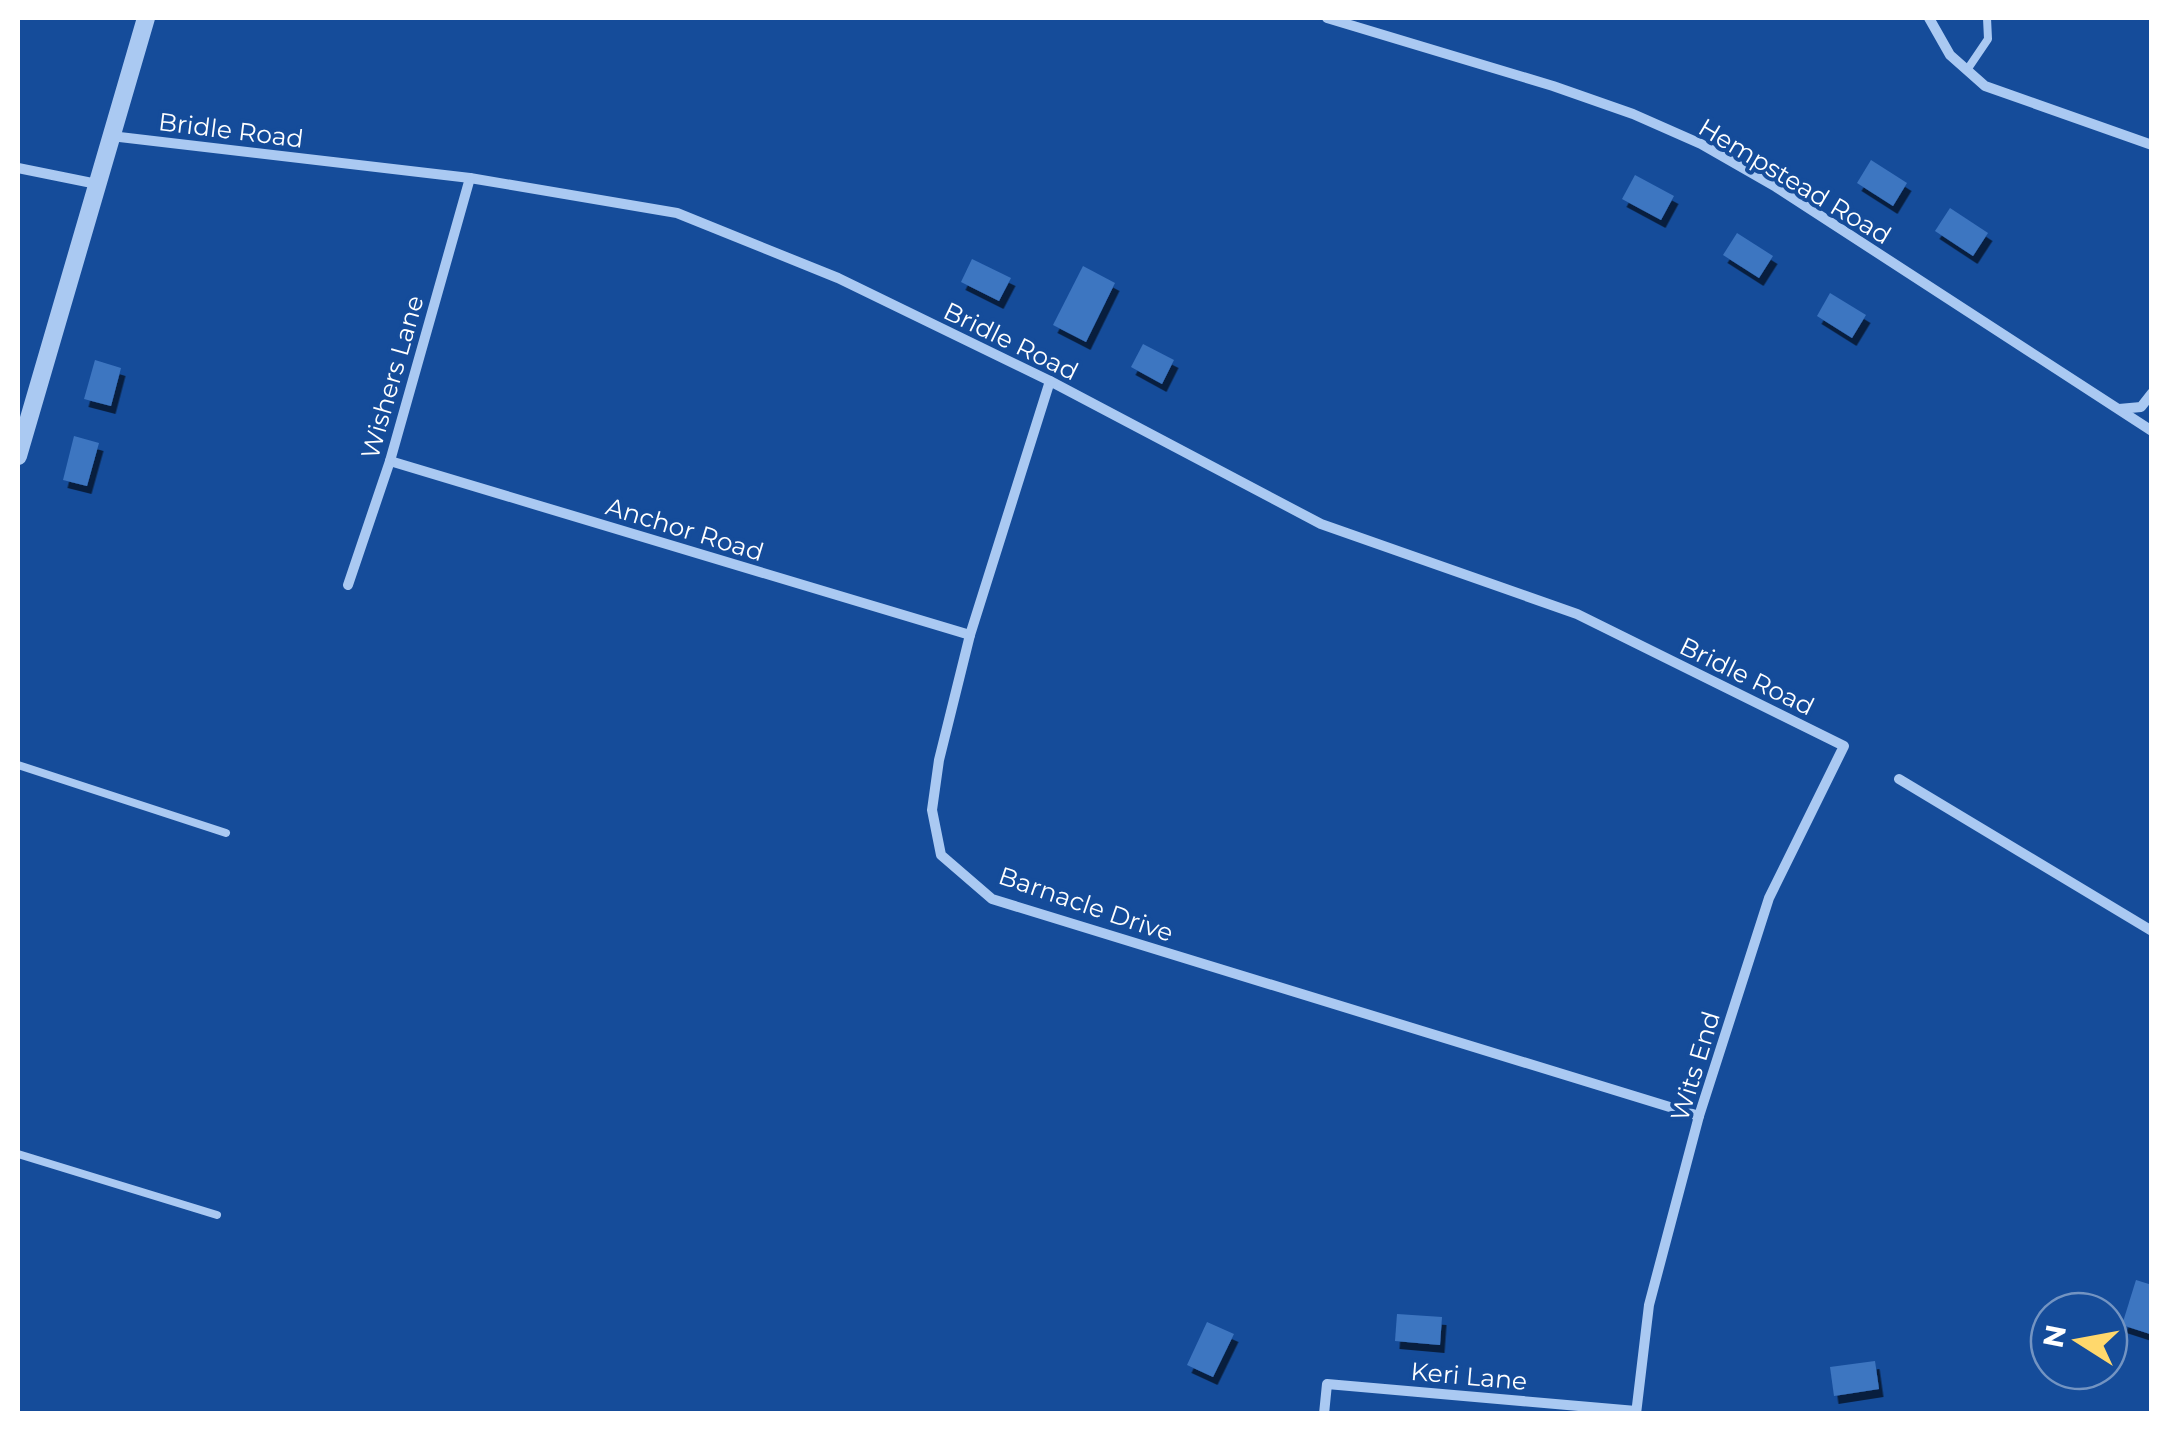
<svg xmlns="http://www.w3.org/2000/svg" width="2169" height="1431" font-family="Montserrat,sans-serif">
<style>
.building{fill:#3e76c1;filter:url(#shadow)}
.lines{fill:none;stroke-linecap:round;stroke-linejoin:round}
.service{stroke:#aac9f2;stroke-width:8}
.minor{stroke:#aac9f2;stroke-width:10}
.tertiary{stroke:#aac9f2;stroke-width:18}
.labels{text-anchor:middle;dominant-baseline:central;stroke-width:8;stroke-linejoin:round;paint-order:stroke}
.street-label{font-size:25px;fill:#fff;stroke:#154c9a}
</style>
<defs>
<filter id="shadow"><feDropShadow dx="4.5" dy="8" stdDeviation="0" flood-color="#0009"/></filter>
</defs>
<rect width="100%" height="100%" fill="#154c9a"/>
<g class="building">
<path d="M1871,160l36,23 -14,23 -36,-23z"/>
<path d="M1635,175l39,21 -13,24 -39,-21z"/>
<path d="M1950,208l38,25 -15,23 -38,-25z"/>
<path d="M1737,233l36,23 -14,22 -36,-23z"/>
<path d="M972,259l39,19 -12,23 -38,-19z"/>
<path d="M1083,266l32,17 -29,59 -33,-17z"/>
<path d="M1830,293l36,22 -14,23 -35,-22z"/>
<path d="M1143,344l31,16 -12,24 -31,-17z"/>
<path d="M95,360l26,8 -10,38 -27,-7z"/>
<path d="M74,436l25,7 -12,43 -24,-6z"/>
<path d="M2136,1280l16,5 -2,49 -28,-9z"/>
<path d="M1397,1314l45,3 -2,28 -45,-4z"/>
<path d="M1207,1322l27,12 -21,43 -26,-12z"/>
<path d="M1875,1361l4,28 -45,7 -4,-29z"/>
</g>
<g class="lines">
<g class="service">
<path d="M1967,70l21,-31 -1,-21"/>
<path d="M18,765l208,68"/>
<path d="M18,1154l199,61"/>
</g>
<g class="minor">
<path d="M1327,18l226,68 80,28 68,30 75,43 376,244"/>
<path d="M1929,18l21,37 35,31 167,59"/>
<path d="M111,136l359,42 207,35 161,65 212,103 271,143 256,90 267,132 -75,152 -70,218 -50,189 -13,109"/>
<path d="M18,168l79,16"/>
<path d="M1050,381l-80,254 -31,125 -7,50 9,45 51,44 707,217"/>
<path d="M2119,409l22,-2 11,-14"/>
<path d="M390,461l580,174"/>
<path d="M348,585l42,-124 80,-283"/>
<path d="M1899,779l253,152"/>
<path d="M1324,1414l3,-30 309,27"/>
</g>
<path class="tertiary" d="M18,456l128,-438"/>
</g>
<g class="labels">
<g class="street-label">
<text transform="translate(231 130) rotate(7)">Bridle Road</text>
<text transform="translate(1795 181) rotate(31)">Hempstead Road</text>
<text transform="translate(1011 341) rotate(26)">Bridle Road</text>
<text transform="translate(392 377) rotate(-74)">Wishers Lane</text>
<text transform="translate(685 529) rotate(17)">Anchor Road</text>
<text transform="translate(1747 676) rotate(26)">Bridle Road</text>
<text transform="translate(1086 904) rotate(19)">Barnacle Drive</text>
<text transform="translate(1695 1066) rotate(-73)">Wits End</text>
<text transform="translate(1469 1376) rotate(5)">Keri Lane</text>
</g>
</g>
<rect width="2169" height="1431" fill="none" stroke="#ffffff" stroke-width="40"/>
<g transform="translate(2079 1341) rotate(281)"><circle r="48" fill="#154c9a" stroke="#7394c2" stroke-width="2.5"/>
<path d="M0-8L18 38L0 25L-18 38Z" fill="#ffd86c"/>
<text y="-15" font-size="28" font-weight="bold" text-anchor="middle" fill="#ffffff">N</text>
</g>
</svg>
